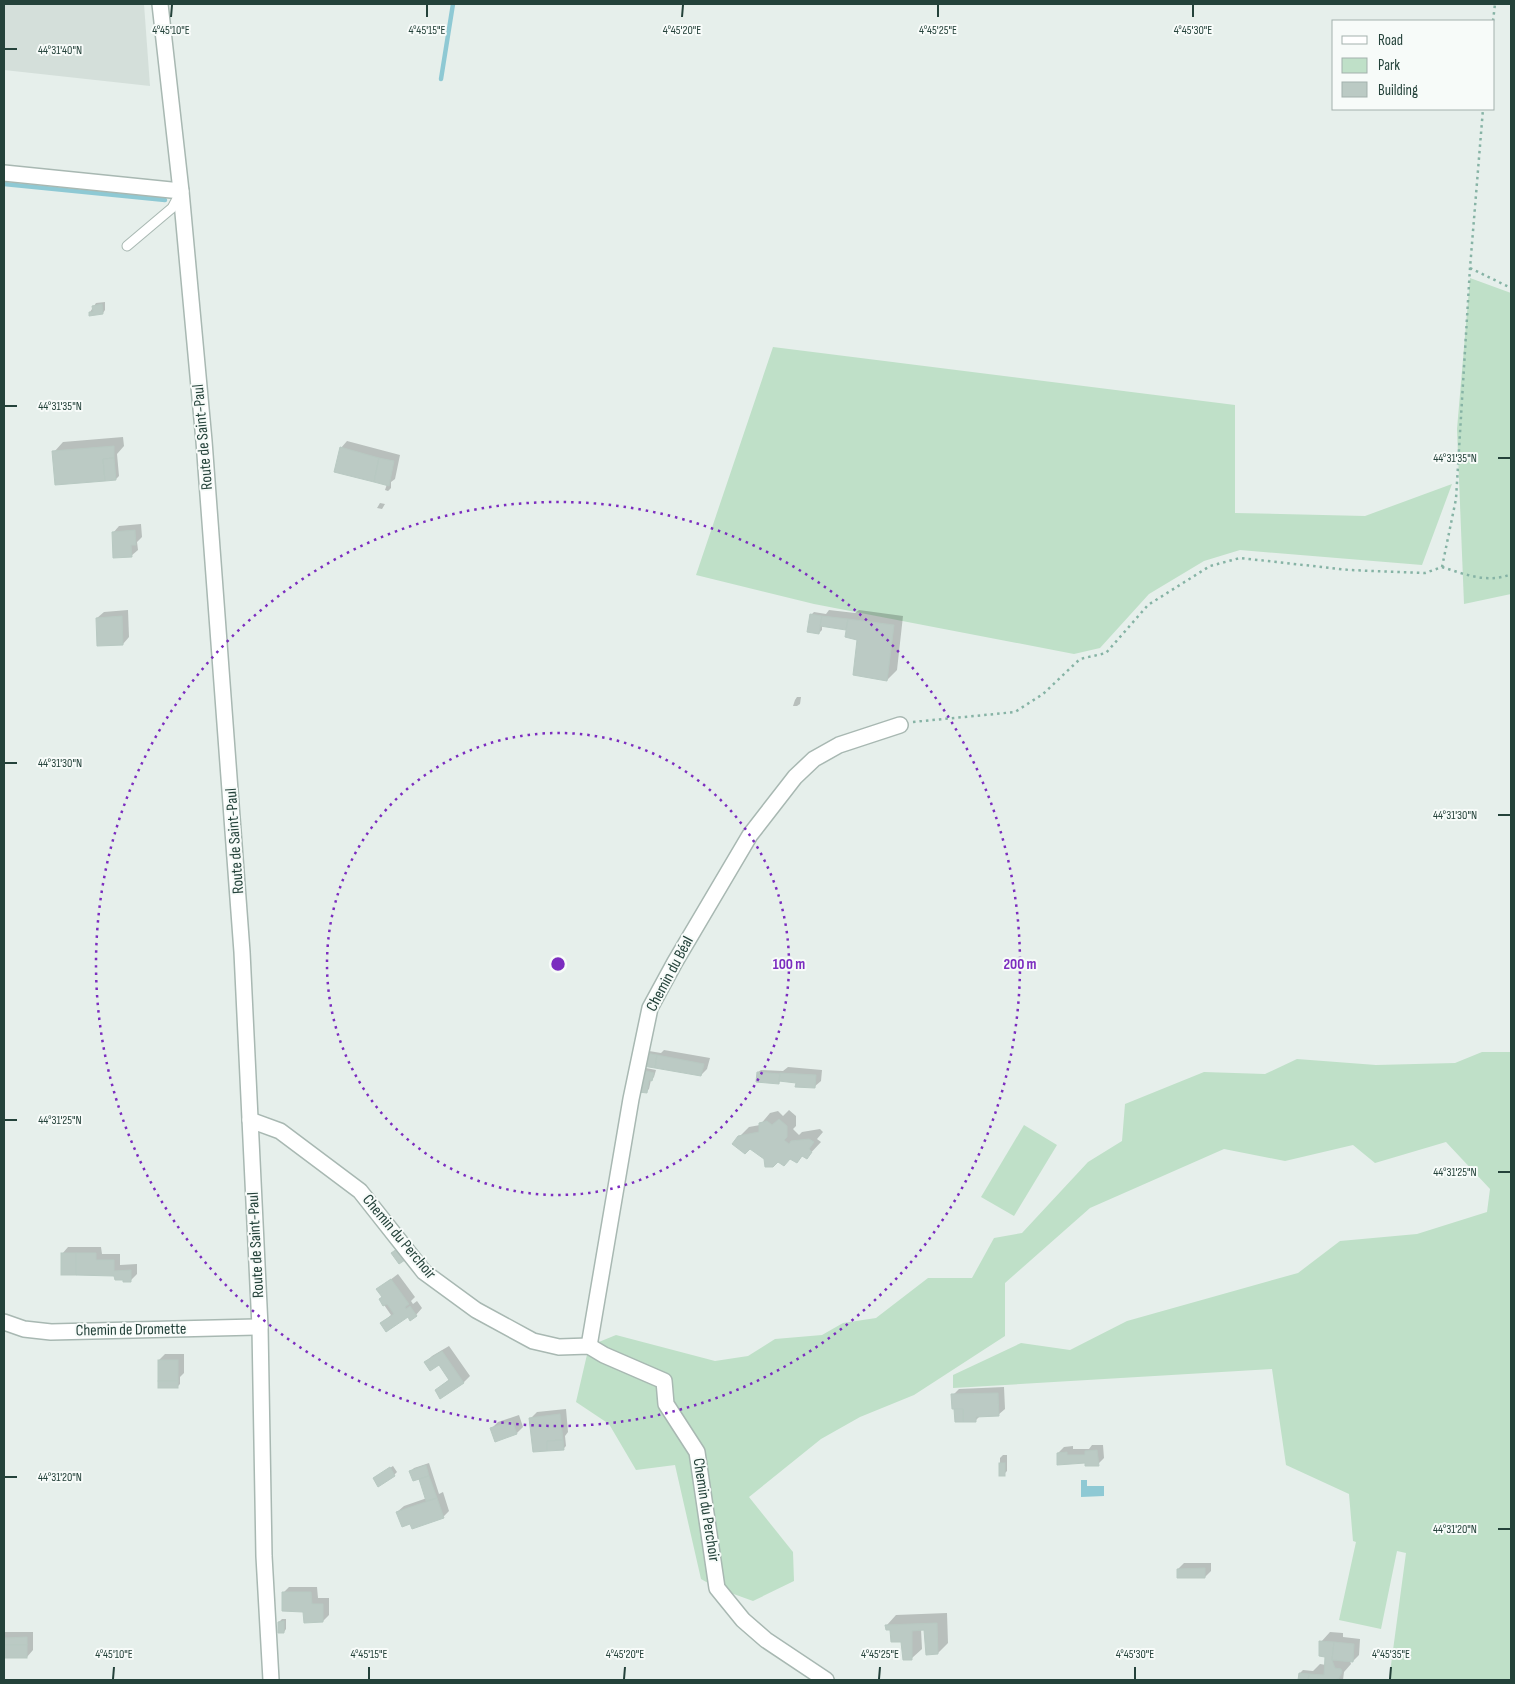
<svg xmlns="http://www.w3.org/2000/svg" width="1515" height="1684" font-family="'Sofia Sans Condensed',sans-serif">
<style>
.built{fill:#d4dfda}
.green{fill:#bfe0c8}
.water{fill:#8ec9d4}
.shadow{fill:#0003}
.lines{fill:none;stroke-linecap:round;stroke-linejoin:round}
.stream{stroke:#8ec9d4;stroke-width:4.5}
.building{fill:#bbcac4;stroke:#b8c9c2}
.service-casing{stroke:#a8b8b2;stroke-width:11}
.minor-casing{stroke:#a8b8b2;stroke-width:18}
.tertiary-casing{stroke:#a8b8b2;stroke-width:18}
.path{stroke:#86b3a5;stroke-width:2.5;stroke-dasharray:2.5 4;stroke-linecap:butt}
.service{stroke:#fff;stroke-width:9}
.minor{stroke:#fff;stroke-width:15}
.tertiary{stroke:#fff;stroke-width:15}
.ticks{fill:none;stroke:#24423a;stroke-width:2}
.ring{fill:none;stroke:#7b2cbf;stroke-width:2.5;stroke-dasharray:2.5 5}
.labels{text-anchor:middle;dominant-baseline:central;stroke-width:4;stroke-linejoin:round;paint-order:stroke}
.street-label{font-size:16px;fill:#24423a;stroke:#f7fbf9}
.ticks-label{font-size:12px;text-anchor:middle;fill:#24423a;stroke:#f7fbf9;stroke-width:4;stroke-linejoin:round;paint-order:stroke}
.centre{fill:#7b2cbf;stroke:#f7fbf9;stroke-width:2.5}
.ring-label{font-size:15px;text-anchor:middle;font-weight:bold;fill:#7b2cbf;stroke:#f7fbf9;stroke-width:4;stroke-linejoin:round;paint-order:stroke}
</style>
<rect width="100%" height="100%" fill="#e6efeb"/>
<path class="built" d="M4,4h140l6,82 -146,-16z"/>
<g class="green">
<path d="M1470,278l41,15v301l-47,10 -7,-175z"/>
<path d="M773,347l462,58v108l130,3 87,-32 -30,81 -182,-15 -36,11 -55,33 -49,54 -26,6 -260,-50 -118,-29z"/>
<path d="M1482,1052h29v628h-122l17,-127 -9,-2 -16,78 -42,-9 17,-78 -3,-1 -4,-47 -63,-29 -14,-96 -319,19v-13l68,-32 49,7 57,-29 171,-48 42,-32 77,-7 70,-22 3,-23 -44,-47 -71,21 -22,-18 -68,16 -61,-12 -134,59 -85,75v53l-91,59 -54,22 -39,22 -72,58 44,55 1,29 -41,20 -36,-13 -16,-9 -26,-114 -39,5 -27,-46 -33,-22 13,-56 27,-11 99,26 33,-5 27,-17 47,-4 21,-12 33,-5 52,-40h44l22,-40 28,-5 66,-71 34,-21 3,-37 79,-32 61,2 32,-15 79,6 79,-2z"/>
<path d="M1024,1125l33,20 -43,71 -33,-19z"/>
</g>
<path class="water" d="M1081,1480h6v6h17v10l-23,1z"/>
<g class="shadow">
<path d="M105,302v8l-2,3 -13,-1 6,-9z"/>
<path d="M123,437l1,9 -7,8 2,22 -3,3 -62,-27 9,-10z"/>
<path d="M347,441l53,14 -5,24 -4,3v6l-3,3 -3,-1 2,-6 -46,-36z"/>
<path d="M380,503l5,1 -3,5 -5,-1z"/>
<path d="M141,524l1,13 -5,5 1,8 -7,6 -18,-23 6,-7z"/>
<path d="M128,610l1,27 -6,7 -26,-26 7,-6z"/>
<path d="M829,610l26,3 4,-3 44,6 -6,54 -10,10 -29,-41 -11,-10 -25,-4v5l-3,3 -8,-18 3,-3 12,2z"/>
<path d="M797,697h4l-1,7 -3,2h-4l2,-6z"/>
<path d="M664,1050l46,8 -3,11 -6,6 -54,-21 2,-3 12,2z"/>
<path d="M788,1067l34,3 -1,11 -7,6 -17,-5 -16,-2 -2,2 -21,-10 3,-2 22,1z"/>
<path d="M646,1068l10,2 -2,7 -3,3 -2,9 -3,3 -2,-21z"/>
<path d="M789,1110l7,6v10l-3,3 6,6 3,-3 18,-3 3,3 -6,7 4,3 -15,16 -3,-3 -6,7 -6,-4 -13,2 -13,-1 -26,-22 10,-10 11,-2 10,-12 8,-2 5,5z"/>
<path d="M68,1247h33l1,7h18v11l17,-1v10l-7,7 -68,-27z"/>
<path d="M398,1274l17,23 -4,4 2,3 4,-3 5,7 -6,7 -34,8 9,-8 -11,-16 3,-3 -5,-7z"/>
<path d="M449,1346l21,30 -6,6 -23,15 -5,-7 14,-11 -11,-16 -13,-1 6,-6z"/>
<path d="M165,1354h19v19l-4,4v7l-3,3 -18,-27z"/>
<path d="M1004,1387l1,22 -7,6 -18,1 -4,4 -21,-10 -2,-15 6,-6z"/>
<path d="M566,1409l2,23 -3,4 1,10 -3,3 -32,-31 6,-6z"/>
<path d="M519,1415l4,12 -6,6 -26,-4 7,-7z"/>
<path d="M1092,1445h11l1,13 -6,6 -40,-11 6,-6 9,-1v3h16z"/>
<path d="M1003,1455h4v16l-3,3h-4v-16z"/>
<path d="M429,1463l10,31 4,-2 6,19 -6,6 -32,5 -14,-10 7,-6 23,-8 -8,-21 -8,-6 3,-3z"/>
<path d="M393,1466l4,6 -3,3 -20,3z"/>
<path d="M1184,1563h27v8l-6,6 -27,-8z"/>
<path d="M289,1587h28l1,11h11v17l-6,6 -19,-10 -21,-18z"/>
<path d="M947,1613l1,30 -10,10 -13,-24h-4l1,20 -10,9 -10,-18 -15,-15 9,-10z"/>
<path d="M282,1619h4v10l-2,3 -5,-10z"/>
<path d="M4,1632h29v18l-6,7h-23z"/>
<path d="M1330,1632l13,1v4l17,2 -1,16 -6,6h-3l1,3 -7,8 -1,8h-43v-7l3,-3 10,1 7,-7 6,1 1,-9 -6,-14z"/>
</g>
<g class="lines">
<g class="stream">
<path d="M441,79l12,-75"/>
<path d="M4,184l161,16"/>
</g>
</g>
<g class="building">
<path d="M102,304l1,10 -14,2v-4h4l-1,-6z"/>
<path d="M114,446v12l-11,1 2,22 -50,4 -3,-34z"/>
<path d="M340,447l39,11 -5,24 -40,-10z"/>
<path d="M114,458l2,22 -11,1 -2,-22z"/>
<path d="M379,458l15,3 -5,25 -15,-4z"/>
<path d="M135,530l1,15h-5l1,12 -19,1 -1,-26z"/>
<path d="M810,614l12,2 -3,18 -12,-2z"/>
<path d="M122,616l1,29 -26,1 -1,-28z"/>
<path d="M822,616l26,3 -2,11 -26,-4z"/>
<path d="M848,619l46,6 -7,56 -34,-6 4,-35 -12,-3z"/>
<path d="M646,1053l11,2 -2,13 -12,-2z"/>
<path d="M657,1055l47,9 -3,12 -46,-8z"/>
<path d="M643,1070l11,3 -2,8 -3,-1 -2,13 -8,-1z"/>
<path d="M757,1072l23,2 -1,10 -23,-2z"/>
<path d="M780,1073l36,2 -1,13 -20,-1 1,-4 -17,-2z"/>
<path d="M779,1119l8,7v11l-3,3 5,4 2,-3 18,-2 5,3 -5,7 3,3 -5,7 -5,-3 -5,7 -7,-4 -6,7 -6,-4 -5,5h-8l-1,-8 -14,-10 -5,5 -13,-10 6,-8 21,-4v-9l8,-2 5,4z"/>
<path d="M397,1249l8,11 -6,4 -8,-11z"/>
<rect x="61" y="1253" width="15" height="22"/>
<path d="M76,1253h20v7h18v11l17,-1v12h-8v-2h-8l-1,-4 -38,-1z"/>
<path d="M391,1279l18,25 -4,3 1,2 4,-3 7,10 -7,5 -2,-4 -22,15 -6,-9 14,-9 -7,-10 -4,2 -4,-7 3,-2 -6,-8z"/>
<path d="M442,1351l22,32 -24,16 -5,-9 14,-10 -10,-15 -9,6 -6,-9z"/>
<rect x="158" y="1360" width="20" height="21"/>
<rect x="158" y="1381" width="20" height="7"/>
<path d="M998,1393l1,23 -23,1v5h-13v-13h-11l-1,-15z"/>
<path d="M954,1409h9v13h-8z"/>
<path d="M560,1414l3,26 -16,1v10l-14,1 -4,-34z"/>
<path d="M512,1421l5,13 -22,8 -5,-14z"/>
<path d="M563,1440l1,10 -17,1v-10z"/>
<path d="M1097,1450l2,16h-14v-3l-28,2v-12l10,-1v3h18v-4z"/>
<rect x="999" y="1463" width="6" height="13"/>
<path d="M426,1465l3,11 -16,5 -4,-10z"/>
<path d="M390,1467l5,9 -17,11 -5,-9z"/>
<path d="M429,1476l8,22 -11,3 -7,-22z"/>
<path d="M437,1498l7,20 -32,11 -2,-5 -8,3 -6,-15z"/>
<path d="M1205,1568v10h-28v-9z"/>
<path d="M282,1592h29l1,12h11v18l-19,1 -1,-11 -21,-1z"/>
<path d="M284,1621v12h-6v-11z"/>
<path d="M937,1623l1,31 -12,1 -2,-25 -12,1v29h-9l-2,-18h-10l-1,-12h-4l-1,-5z"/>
<path d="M27,1637v8h-23v-7z"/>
<path d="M1319,1641l15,1 -2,18 3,8 6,1 1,3 -3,6 -4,2h-27l1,-6 15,1 1,-18 -6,-1z"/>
<path d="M1334,1642l20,2 -1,18 -21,-2z"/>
<rect x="4" y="1645" width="23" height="13"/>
<path d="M1299,1673l10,1 -1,6h-10z"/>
</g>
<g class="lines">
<g class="service-casing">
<path id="service" d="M127,246l45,-38 8,-15"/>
</g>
<g class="minor-casing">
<g id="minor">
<path d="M4,173l177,18"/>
<path d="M250,1120l30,11 80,60 64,81 52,38 57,31 26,6 30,-1 15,9 60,26 2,23 31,48 20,136 26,32 23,20 60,40"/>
<path d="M4,1322l20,7 27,3 209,-5"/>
<path d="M589,1346l42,-247 19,-91 25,-46 75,-127 45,-58 19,-18 25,-14 61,-20"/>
</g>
</g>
<g class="tertiary-casing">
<path id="tertiary" d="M160,4l21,187 23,250 38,511 18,375 4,229 7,124"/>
</g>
<g class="path">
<path d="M1493,21l2,-17"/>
<path d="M1470,268l41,20"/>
<path d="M1442,567c22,7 46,17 69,7"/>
<path d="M913,722l102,-10 28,-18 37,-35 26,-6 42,-48 62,-39 30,-8 109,12 76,3 17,-6 14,-68 14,-231 13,-159"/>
</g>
<use href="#service" class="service"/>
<use href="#minor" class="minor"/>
<use href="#tertiary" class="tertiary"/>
</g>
<path class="ticks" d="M171,17l1,-12M427,17v-12M682,17l1,-12M938,17v-12M1193,17v-12M5,49h12M5,406h12M1498,458h12M5,763h12M1498,815h12M5,1120h12M1498,1172h12M5,1477h12M1498,1529h12M113,1679l1,-12M369,1679v-12M624,1679l1,-12M879,1679l1,-12M1135,1679v-12M1390,1679l1,-12"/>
<g class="ring">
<circle cx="558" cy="964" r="231"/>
<circle cx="558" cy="964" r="462"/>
</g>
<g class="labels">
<g class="street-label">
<text transform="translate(203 437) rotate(-95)">Route de Saint-Paul</text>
<text transform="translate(235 841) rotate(-94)">Route de Saint-Paul</text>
<text transform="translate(670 974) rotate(-62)">Chemin du Béal</text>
<text transform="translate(399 1237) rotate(50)">Chemin du Perchoir</text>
<text transform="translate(256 1245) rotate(-93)">Route de Saint-Paul</text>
<text transform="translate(131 1330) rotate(-1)">Chemin de Dromette</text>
<text transform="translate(706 1510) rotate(81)">Chemin du Perchoir</text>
</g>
</g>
<g class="ticks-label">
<text x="171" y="34">4°45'10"E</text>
<text x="427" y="34">4°45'15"E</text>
<text x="682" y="34">4°45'20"E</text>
<text x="938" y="34">4°45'25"E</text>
<text x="1193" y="34">4°45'30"E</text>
<text x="60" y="54">44°31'40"N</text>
<text x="60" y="410">44°31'35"N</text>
<text x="1455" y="462">44°31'35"N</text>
<text x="60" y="767">44°31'30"N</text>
<text x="1455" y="819">44°31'30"N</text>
<text x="60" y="1124">44°31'25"N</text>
<text x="1455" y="1176">44°31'25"N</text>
<text x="60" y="1481">44°31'20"N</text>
<text x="1455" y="1533">44°31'20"N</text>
<text x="114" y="1658">4°45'10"E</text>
<text x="369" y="1658">4°45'15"E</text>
<text x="625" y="1658">4°45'20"E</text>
<text x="880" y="1658">4°45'25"E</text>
<text x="1135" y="1658">4°45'30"E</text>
<text x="1391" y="1658">4°45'35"E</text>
</g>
<circle cx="558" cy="964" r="8" class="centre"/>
<g class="ring-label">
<text x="789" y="969">100 m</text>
<text x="1020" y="969">200 m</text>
</g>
<rect width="1515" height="1684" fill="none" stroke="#24423a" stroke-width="10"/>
<rect x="1332" y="20" width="162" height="90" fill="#f7fbf9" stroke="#a3b1ad"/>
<rect x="1342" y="36" width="25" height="8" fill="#ffffff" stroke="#a3b1ad"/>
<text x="1378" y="45" font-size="15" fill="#24423a">Road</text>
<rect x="1342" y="58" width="25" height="15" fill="#bfe0c8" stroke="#a3b1ad"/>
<text x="1378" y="70" font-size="15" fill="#24423a">Park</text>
<rect x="1342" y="82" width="25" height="15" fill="#bbcac4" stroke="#a3b1ad"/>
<text x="1378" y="95" font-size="15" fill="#24423a">Building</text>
</svg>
